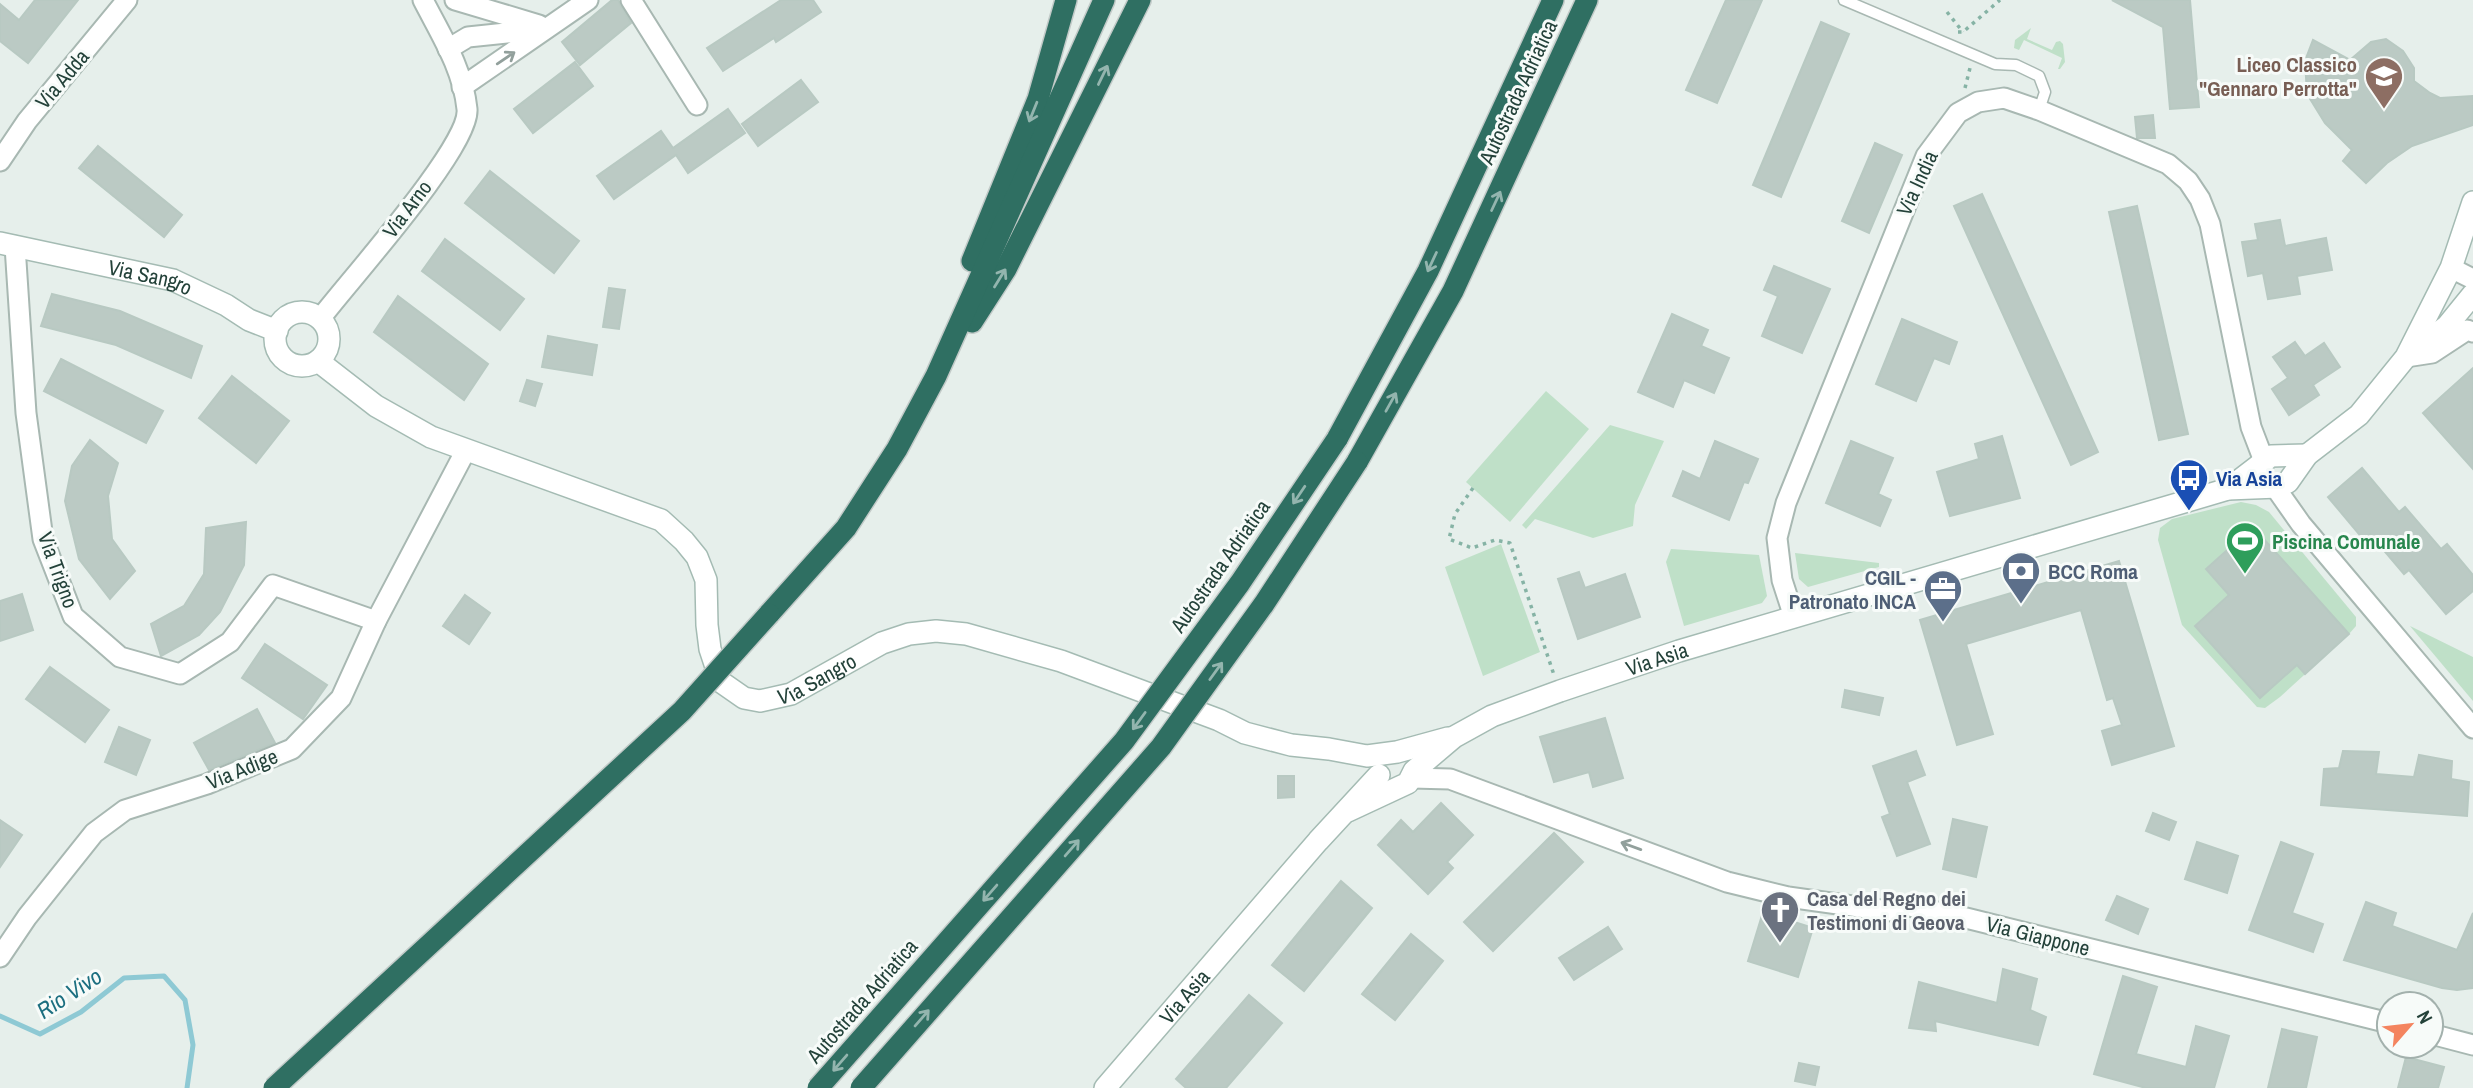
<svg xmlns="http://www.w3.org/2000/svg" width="2473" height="1088" font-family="'Archivo Narrow',sans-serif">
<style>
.green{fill:#bfe0c8}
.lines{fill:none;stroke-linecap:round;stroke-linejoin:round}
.stream{stroke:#8ec9d4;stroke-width:5}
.building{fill:#bbcac4;stroke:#b8c9c2;stroke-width:2}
.lane-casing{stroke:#a8b8b2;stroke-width:13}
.street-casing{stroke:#a8b8b2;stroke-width:23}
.secondary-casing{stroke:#a4bbb3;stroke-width:24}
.highway-casing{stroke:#c2cac8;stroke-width:24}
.path{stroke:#86b3a5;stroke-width:3.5;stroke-dasharray:3.5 5;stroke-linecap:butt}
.lane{stroke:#fff;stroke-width:10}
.street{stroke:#fff;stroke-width:19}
.secondary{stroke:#fff;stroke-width:21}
.highway{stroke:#2f6f62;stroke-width:21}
.highway-bridge-casing{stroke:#c2cac8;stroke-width:24;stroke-linecap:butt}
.highway-bridge{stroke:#2f6f62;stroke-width:21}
.oneway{stroke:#92a09c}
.oneway2{stroke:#93b5ae}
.labels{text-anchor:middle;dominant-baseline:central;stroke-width:6;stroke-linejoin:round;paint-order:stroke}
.education-label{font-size:21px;font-weight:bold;fill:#785e54;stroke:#f7fbf9;text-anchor:end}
.street-label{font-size:21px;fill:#24423a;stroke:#f7fbf9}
.transit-label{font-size:21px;font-weight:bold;fill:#164399;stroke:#f7fbf9;text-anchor:start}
.leisure-label{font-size:21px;font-weight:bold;fill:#27864d;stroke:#f7fbf9;text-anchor:start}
.service-label{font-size:21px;font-weight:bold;fill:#4e5e75;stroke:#f7fbf9;text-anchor:start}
.worship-label{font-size:21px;font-weight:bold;fill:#5b616d;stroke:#f7fbf9;text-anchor:start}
.water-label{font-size:23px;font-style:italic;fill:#1c6f80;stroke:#f7fbf9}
</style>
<rect width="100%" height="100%" fill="#e6efeb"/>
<g class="green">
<path d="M2031,28l-4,11 25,11 4,-8 4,-1 3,3 2,18 -5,7h-2l4,-11 -38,-18 -5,10 -5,-2 1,-8z"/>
<path d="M1546,391l43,38 -79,93 -44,-40z"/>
<path d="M1610,425l54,16 -29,64 -2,21 -40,12 -58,-19 -9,10 -4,-4z"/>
<path d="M2241,502l15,3 13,7 87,105v9l-7,8 -69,63 -15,11 -8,-1 -75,-82 -24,-85 2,-12 12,-9z"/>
<path d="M1501,544l39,108 -57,24 -38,-109z"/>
<path d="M1671,549l88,6 8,41 -5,7 -78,23 -18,-64z"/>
<path d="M1795,553l84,10v4l-71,20 -9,-8z"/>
<path d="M2410,626l63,31v44z"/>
</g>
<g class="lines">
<path class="stream" d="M0,1016l40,18 41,-22 43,-34 40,-2 21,24 8,45 -6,43"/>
</g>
<g class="building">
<path d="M35,0h43l-50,63 -28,-22v-37l19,16z"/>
<path d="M612,0h6l13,23 -51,42 -18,-23z"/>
<path d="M781,0h32l8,12 -45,30 -2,-4 -51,33 -16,-23z"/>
<path d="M1726,0h36l-45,103 -31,-13z"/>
<path d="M2112,0h78l9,107 -29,2 -7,-82z"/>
<path d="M1821,22l28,12 -68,163 -28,-12z"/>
<path d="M2386,39l17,12 11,17v13l16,12 10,5 33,-2v29l-61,21 -25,17 -21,20 -23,-22 9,-11 -27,-27 -18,-29 -2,-33 8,-21 37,20 21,-18z"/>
<path d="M575,62l18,24 -60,47 -19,-24z"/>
<path d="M801,80l17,22 -60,44 -16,-22z"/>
<path d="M728,109l17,24 -57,40 -12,-18 -62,44 -17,-23 64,-45 12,17z"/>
<path d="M2153,115l2,23h-18l-2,-21z"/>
<path d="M1875,143l27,12 -33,78 -27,-12z"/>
<path d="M98,146l84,69 -18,22 -85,-69z"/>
<path d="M490,171l89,70 -25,32 -89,-70z"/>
<path d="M1982,194l116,258 -27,13 -117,-259z"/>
<path d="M2137,206l51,228 -29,6 -50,-228z"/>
<path d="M2280,220l5,26 41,-8 6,32 -35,6 3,18 -32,5 -5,-26 -15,3 -6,-34 16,-2 -3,-16z"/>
<path d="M445,239l79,60 -24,31 -78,-59z"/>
<path d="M1774,266l56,23 -28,64 -40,-17 16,-40 -14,-6z"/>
<path d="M609,288l16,2 -6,39 -16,-2z"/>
<path d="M52,294l68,17 82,35 -11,32 -75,-33 -75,-19z"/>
<path d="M398,296l90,68 -24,36 -90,-68z"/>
<path d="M1672,314l36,16 -7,16 28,12 -15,35 -30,-13 -11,27 -35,-15z"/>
<path d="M1902,319l55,23 -8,22 -15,-6 -18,43 -40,-17z"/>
<path d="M548,336l49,9 -5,30 -50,-8z"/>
<path d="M2295,342l10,14 19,-13 16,24 -27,18 6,10 -30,20 -17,-26 16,-11 -15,-21z"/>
<path d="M61,359l102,52 -17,32 -102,-52z"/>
<path d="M2473,368v101l-50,-56z"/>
<path d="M232,376l57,45 -33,42 -57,-45z"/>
<path d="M527,380l15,4 -7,22 -15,-5z"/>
<path d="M2002,436l18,62 -70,18 -13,-44 42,-13 -4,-15z"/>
<path d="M90,440l28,23 -10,33 4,43 23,32 -25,28 -31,-40 -14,-58 7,-35z"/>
<path d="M1715,441l43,18 -10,24 -4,-1 -15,38 -56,-24 10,-25 17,8z"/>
<path d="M1851,441l42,17 -15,36 13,6 -11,26 -54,-23z"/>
<path d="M2362,468l37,44 6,-5 36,42 6,-5 26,31v16l-27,23 -37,-44 -5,4 -34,-40 -7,5 -35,-42z"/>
<path d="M246,522l-2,43 -24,47 -21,23 -38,21 -10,-32 33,-18 20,-32 2,-46z"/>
<path d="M2253,527l96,107 -44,40 -8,-9 -37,33 -65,-72 34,-31 -23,-26z"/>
<path d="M2119,561l55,185 -62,19 -10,-34 20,-6 -9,-27 -6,2 -26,-90 -115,34 27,90 -36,11 -37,-125z"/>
<path d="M1579,572l6,16 40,-14 15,43 -62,22 -20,-60z"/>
<path d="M22,594l11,36 -33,11v-40z"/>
<path d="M465,595l25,18 -21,31 -26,-18z"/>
<path d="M265,644l62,41 -24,34 -61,-41z"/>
<path d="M50,667l59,43 -24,32 -59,-43z"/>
<path d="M1845,690l38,8 -4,17 -37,-8z"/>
<path d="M257,709l18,34 -66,27 -15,-27z"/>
<path d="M1605,718l18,60 -30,9 -4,-15 -35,10 -14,-45z"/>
<path d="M119,727l31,13 -14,35 -31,-13z"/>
<path d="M1916,751l9,24 -18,7 23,62 -33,12 -15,-39 8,-3 -17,-48z"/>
<path d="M2343,751l36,1 -3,22 38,3 5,-22 33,6 -1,18 18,3 -2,34 -146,-11 3,-36 15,-1z"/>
<path d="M1278,776h16v21l-16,1z"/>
<path d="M1441,803l32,32 -26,27 6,6 -25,26 -50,-49 23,-25 12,12z"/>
<path d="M2153,813l23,9 -7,18 -23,-9z"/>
<path d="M1953,819l34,8 -11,50 -33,-8z"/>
<path d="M0,820l22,15 -22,32z"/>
<path d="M1554,833l29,29 -90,89 -29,-29z"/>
<path d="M2197,842l41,14 -11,37 -42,-14z"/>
<path d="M2281,842l32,12 -21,59 31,11 -10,28 -64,-22z"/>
<path d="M1341,881l31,27 -68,83 -32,-26z"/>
<path d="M2117,896l31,13 -10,25 -32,-14z"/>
<path d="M2366,902l30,11 -4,13 65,24 16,-37v75l-16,2 -15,-2 -98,-28z"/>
<path d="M1763,912l50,16 -15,49 -50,-16z"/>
<path d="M1608,927l14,22 -48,31 -15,-22z"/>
<path d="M1411,934l32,27 -48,59 -33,-26z"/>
<path d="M2003,969l34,10 -7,31 16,7 -8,28 -103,-24 1,10 -27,-3 10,-46 78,21z"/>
<path d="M2123,976l34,11 -21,67 50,13 10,-41 33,10 -15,52h-68l-52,-14z"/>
<path d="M1249,995l33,28 -56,65h-40l-10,-9z"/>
<path d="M2282,1029l35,8 -11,51h-38z"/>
<path d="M2406,1057l38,10 -6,21h-40z"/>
<path d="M1799,1063l20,4 -4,18 -20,-4z"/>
</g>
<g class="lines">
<g class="lane-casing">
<path id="lane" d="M1844,0l151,64 21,1 23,11 6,16 -6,18"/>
</g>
<g class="street-casing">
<g id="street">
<path d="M455,0l84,25"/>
<path d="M631,0l66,105"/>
<path d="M448,49l20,-12 77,-8"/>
<path d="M462,87l126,-87"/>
<path d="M0,161l27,-40 100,-121"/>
<path d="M15,246l11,167 17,126 30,77 47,41 60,17 50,-32 43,-57 103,36"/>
<path d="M2451,268l22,11"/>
<path d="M320,319c27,-36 151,-173 147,-210 -4,-40 -26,-74 -44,-109"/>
<path d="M2406,357l26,-4 35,-23 6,2"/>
<path d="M2275,487l26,37 172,204"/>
<path d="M1794,617l-12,-37 -5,-42 9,-35 140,-347 32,-43 20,-11 26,-4 35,12 129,54 20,17 12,18 10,25 41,203 13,34"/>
<path d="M1412,778l38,1 277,103 61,15 100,14 21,-5 49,10 431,107"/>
<path d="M0,957l27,-40 67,-84 31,-23 82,-26 85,-35 49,-51 35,-77 90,-171"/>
<path d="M2431,1034l42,11"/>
</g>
</g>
<g class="secondary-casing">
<g id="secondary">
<path id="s1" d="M0,243l173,37 53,25 23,15 28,11"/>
<circle cx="302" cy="339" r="27"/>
<path d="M2414,352l33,-26 26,-32"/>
<path id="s2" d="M318,361l58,45 55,31 230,83 23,21 13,16 9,23 1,45 3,24 11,33 23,16 16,3 31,-7 91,-51 27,-9 27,-3 30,3 95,27 158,59 26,13 46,12 38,4 38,7 30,-4 51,-14"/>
<path d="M2228,489l43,-33 36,-1"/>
<path id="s3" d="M1348,811l60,-28 6,-12 40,-34 38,-21 68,-25 119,-40 549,-162 50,-2 10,-5 19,-27 52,-40 47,-58 45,-89 22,-66"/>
<path id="s4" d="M1105,1088l213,-247 61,-66"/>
</g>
</g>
<g class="highway-casing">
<g id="highway">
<path d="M972,261l66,-162 28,-99"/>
<path d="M972,322l34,-53 134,-269"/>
<path d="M1337,439l91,-168 125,-271"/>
<path d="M1357,462l96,-171 134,-291"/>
<path d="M769,614l77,-86 51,-79 39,-73 168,-376"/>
</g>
</g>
<g class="path">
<path d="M1947,12l16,20"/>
<path d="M1958,32h5l37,-32"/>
<path d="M1965,88l5,-20"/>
<path d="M1473,488l-18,26 -6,25 23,9 23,-8 15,3 44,132"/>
<path d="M1839,925l8,2"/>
</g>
<use href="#lane" class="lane"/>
<use href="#street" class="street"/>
<use href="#secondary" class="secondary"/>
<use href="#highway" class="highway"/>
<g class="highway-bridge-casing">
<g id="highway-bridge">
<path d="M274,1088l408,-377 87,-97"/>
<path d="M818,1088l306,-347 116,-158 97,-144"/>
<path d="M861,1088l300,-341 103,-143 93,-142"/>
</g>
</g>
<use href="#highway-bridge" class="highway-bridge"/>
</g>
<defs><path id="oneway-shaft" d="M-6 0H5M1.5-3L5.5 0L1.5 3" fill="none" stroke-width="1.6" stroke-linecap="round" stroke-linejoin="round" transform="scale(1.75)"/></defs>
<g class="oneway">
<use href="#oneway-shaft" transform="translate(506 58) rotate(-34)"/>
<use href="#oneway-shaft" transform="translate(1631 846) rotate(-160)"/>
</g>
<g class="oneway2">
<use href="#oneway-shaft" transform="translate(1103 75) rotate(-64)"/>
<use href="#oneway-shaft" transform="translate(1033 112) rotate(112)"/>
<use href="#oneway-shaft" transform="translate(1496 201) rotate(-65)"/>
<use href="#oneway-shaft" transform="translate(1432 262) rotate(115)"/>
<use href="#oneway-shaft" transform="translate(1000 278) rotate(-58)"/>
<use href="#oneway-shaft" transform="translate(1391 402) rotate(-61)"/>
<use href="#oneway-shaft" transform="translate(1299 495) rotate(124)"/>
<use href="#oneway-shaft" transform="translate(1216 671) rotate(-54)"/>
<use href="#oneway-shaft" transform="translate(1139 721) rotate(126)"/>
<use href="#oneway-shaft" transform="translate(1072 848) rotate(-49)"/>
<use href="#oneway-shaft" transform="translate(990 893) rotate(131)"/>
<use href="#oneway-shaft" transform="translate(922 1018) rotate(-49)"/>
<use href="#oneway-shaft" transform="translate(840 1063) rotate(131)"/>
</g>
<defs>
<g id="university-pin" transform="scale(2.0125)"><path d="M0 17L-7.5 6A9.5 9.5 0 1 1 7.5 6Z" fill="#8d6e63" stroke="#f7fbf9"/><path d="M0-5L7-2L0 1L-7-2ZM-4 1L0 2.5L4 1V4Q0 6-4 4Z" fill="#fff"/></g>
<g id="bus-pin" transform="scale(2.0125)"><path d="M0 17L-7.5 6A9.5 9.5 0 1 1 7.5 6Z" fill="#1a4fb4" stroke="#f7fbf9"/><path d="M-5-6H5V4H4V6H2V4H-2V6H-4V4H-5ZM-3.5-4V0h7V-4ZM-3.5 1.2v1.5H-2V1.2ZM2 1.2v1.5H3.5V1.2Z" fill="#fff"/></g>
<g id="stadium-pin" transform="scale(2.0125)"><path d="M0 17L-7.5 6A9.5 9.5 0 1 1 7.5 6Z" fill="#2e9e5b" stroke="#f7fbf9"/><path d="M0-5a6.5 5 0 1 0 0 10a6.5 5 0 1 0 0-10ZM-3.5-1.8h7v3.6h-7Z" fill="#fff"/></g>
<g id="bank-pin" transform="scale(2.0125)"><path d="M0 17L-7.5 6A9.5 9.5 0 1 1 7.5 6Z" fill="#5c6f8a" stroke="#f7fbf9"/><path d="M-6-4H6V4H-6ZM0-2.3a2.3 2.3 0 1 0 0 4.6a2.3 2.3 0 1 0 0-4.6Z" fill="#fff"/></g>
<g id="office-pin" transform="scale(2.0125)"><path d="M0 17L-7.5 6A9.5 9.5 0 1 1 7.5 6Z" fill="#5c6f8a" stroke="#f7fbf9"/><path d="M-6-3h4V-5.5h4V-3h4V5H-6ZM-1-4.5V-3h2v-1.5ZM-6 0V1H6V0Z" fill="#fff"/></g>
<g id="church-pin" transform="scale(2.0125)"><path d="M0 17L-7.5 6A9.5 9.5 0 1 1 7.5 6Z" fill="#6b7280" stroke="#f7fbf9"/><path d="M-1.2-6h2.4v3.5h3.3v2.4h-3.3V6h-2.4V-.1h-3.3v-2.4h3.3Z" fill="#fff"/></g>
</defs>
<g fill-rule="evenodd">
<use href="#university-pin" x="2384" y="76"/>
<use href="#bus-pin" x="2189" y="478"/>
<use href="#stadium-pin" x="2245" y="541"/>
<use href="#bank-pin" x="2021" y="571"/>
<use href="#office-pin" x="1943" y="589"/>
<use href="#church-pin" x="1780" y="910"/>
</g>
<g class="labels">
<g class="education-label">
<text x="2357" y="64">Liceo Classico<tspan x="2357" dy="24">"Gennaro Perrotta"</tspan></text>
</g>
<g class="street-label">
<text transform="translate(62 79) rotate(-50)">Via Adda</text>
<text transform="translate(1518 92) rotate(-65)">Autostrada Adriatica</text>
<text transform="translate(1917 183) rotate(-65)">Via India</text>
<text transform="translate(407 209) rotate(-53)">Via Arno</text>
<text stroke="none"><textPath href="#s1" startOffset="154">Via Sangro</textPath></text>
<text transform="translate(1220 566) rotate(-55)">Autostrada Adriatica</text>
<text transform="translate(58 570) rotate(70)">Via Trigno</text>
<text stroke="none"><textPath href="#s3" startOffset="350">Via Asia</textPath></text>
<text stroke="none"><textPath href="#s2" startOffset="667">Via Sangro</textPath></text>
<text transform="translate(242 769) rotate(-22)">Via Adige</text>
<text transform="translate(2038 936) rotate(14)">Via Giappone</text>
<text stroke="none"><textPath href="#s4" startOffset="121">Via Asia</textPath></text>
<text transform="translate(862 1001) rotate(-49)">Autostrada Adriatica</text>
</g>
<g class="transit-label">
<text x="2216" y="478">Via Asia</text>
</g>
<g class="leisure-label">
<text x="2272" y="541">Piscina Comunale</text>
</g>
<g class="service-label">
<text x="2048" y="571">BCC Roma</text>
<text x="1916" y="577" text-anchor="end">CGIL -<tspan x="1916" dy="24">Patronato INCA</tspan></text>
</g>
<g class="worship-label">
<text x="1807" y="898">Casa del Regno dei<tspan x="1807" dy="24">Testimoni di Geova</tspan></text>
</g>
<g class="water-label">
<text transform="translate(69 993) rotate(-33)">Rio Vivo</text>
</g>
</g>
<g transform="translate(2410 1025) rotate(62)"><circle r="33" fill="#f7fbf9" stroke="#a3b1ad" stroke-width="2"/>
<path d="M0-5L12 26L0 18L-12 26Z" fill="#f4845f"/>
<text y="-10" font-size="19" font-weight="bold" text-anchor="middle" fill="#24423a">N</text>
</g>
</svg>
